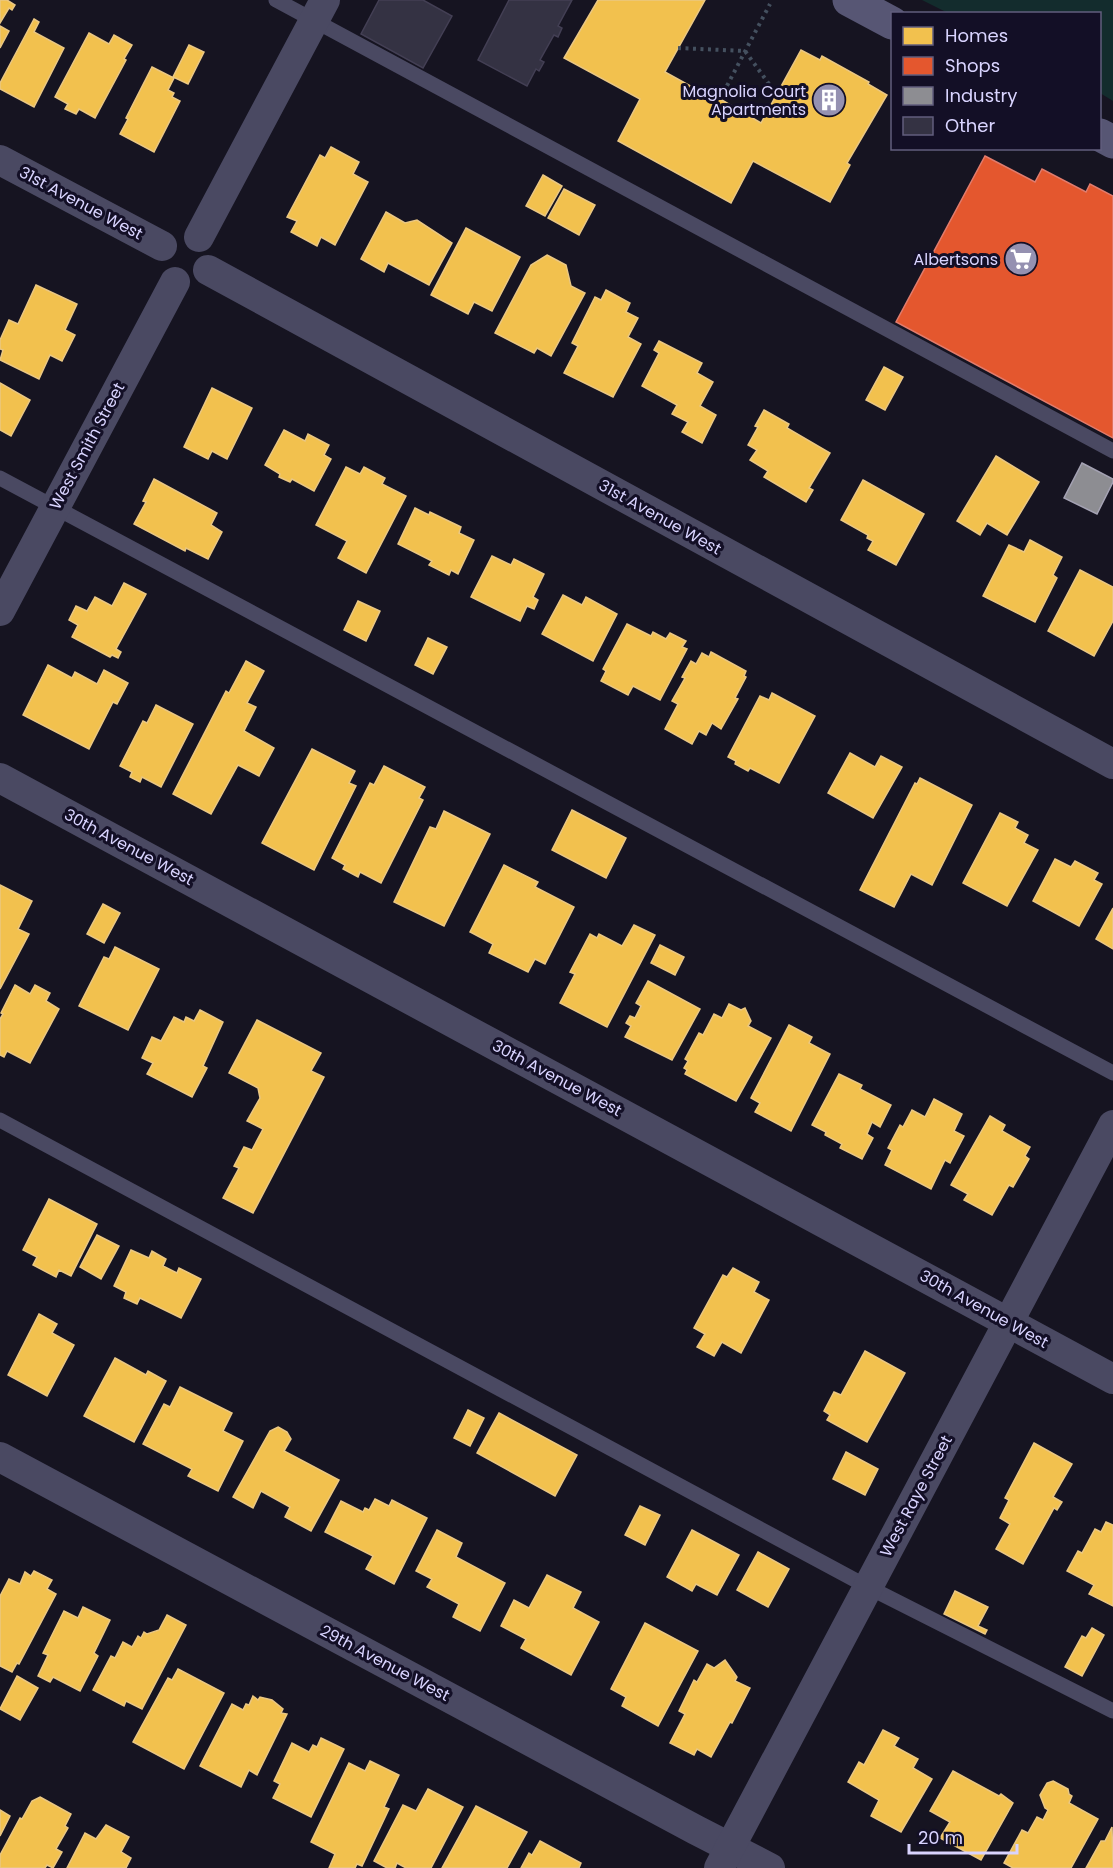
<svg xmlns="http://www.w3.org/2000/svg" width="1113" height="1868" font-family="Poppins,sans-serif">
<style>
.green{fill:#132c2d}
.homes{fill:#f2c14e;stroke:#eac783;stroke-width:1.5}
.shops{fill:#e4572e;stroke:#e17c6d;stroke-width:1.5}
.industry{fill:#8d8d92;stroke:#a4a2b3;stroke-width:1.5}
.building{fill:#343243;stroke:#433f54;stroke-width:1.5}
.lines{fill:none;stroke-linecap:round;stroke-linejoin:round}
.path{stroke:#44505f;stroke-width:4;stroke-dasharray:3 4.5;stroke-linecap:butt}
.lane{stroke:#4a4962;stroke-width:15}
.street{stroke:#4a4962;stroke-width:30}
.secondary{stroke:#575674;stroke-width:33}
.labels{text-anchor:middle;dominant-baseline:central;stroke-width:6;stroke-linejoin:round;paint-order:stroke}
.poi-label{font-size:16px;fill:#d9d4ff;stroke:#130f26;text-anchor:end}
.street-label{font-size:16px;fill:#d9d4ff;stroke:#130f26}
</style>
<rect width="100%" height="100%" fill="#161421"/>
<path class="green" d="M922,0h191v101l-13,-8v-79l-152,-1z"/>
<g class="homes">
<path d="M0,0h7l8,5 -3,5 -3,-2 -9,15z"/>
<path d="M598,0h107l-40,72 38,21 2,-3 56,33 40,-73 19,10 2,-4 47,26 -1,2 19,11 -40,68 3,2 -20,37 -77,-41 -22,42 -113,-62 22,-42 -76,-41z"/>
<path d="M34,19l5,3 -5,10 30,16 -30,59 -34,-18v-6z"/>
<path d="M0,26l9,5 -9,17z"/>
<path d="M89,33l20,11 5,-9 18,10 -8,14 2,1 -31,58 -16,-9 -3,5 -11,-5 3,-5 -13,-7z"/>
<path d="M189,45l15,7 -16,32 -15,-7z"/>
<path d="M152,67l22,11 -6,12 6,3 -2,4 8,4 -26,51 -34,-18 8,-15 -2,-1z"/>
<path d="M331,147l28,15 -6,12 15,8 -33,63 -14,-8 -4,9 -26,-14 6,-11 -10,-4 33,-62 5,3z"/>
<path d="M543,175l19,11 -17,30 -19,-10z"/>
<path d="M564,189l31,16 -16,30 -31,-17z"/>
<path d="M386,212l19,11 12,-3 35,23 -23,42 -41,-22 -4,9 -23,-13z"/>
<path d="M466,228l54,29 -28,54 -18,-9 -6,12 -37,-19z"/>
<path d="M547,255l19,10 5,21 14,7 -34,63 -14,-8 -3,5 -39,-20 36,-68z"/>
<path d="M36,285l41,19 -12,26 10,5 -13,26 -12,-6 -11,24 -39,-19 3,-10 -3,-1v-9l9,-20 9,4z"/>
<path d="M606,290l24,13 -4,9 12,6 -10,19 13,7 -28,53 -49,-24 14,-27 -6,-3 23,-46 6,3z"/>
<path d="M659,341l43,22 -5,10 16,9 -13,24 16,9 -14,28 -20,-11 6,-10 -16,-8 5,-9 -35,-19 17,-33 -5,-3z"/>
<path d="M884,367l19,10 -18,33 -19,-10z"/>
<path d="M0,383l30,17 -19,36 -11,-6z"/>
<path d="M212,388l40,20 -25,51 -15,-8 -4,8 -24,-12z"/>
<path d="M764,410l25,14 -2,4 43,25 -21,35 4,2 -7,12 -42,-25 4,-6 -18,-11 7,-10 -9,-5 10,-18 -3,-1z"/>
<path d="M284,430l21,11 3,-7 21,11 -5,10 7,4 -17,32 -22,-12 -2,3 -11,-5 1,-3 -15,-9z"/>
<path d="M996,456l43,26 -32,53 -20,-12 -7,12 -23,-14z"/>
<path d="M346,467l14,7 4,-7 21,11 -3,6 24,12 -40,77 -28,-15 9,-17 -31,-16z"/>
<path d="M154,479l63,34 -6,12 11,7 -14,27 -22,-11 -1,3 -51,-27 12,-22 -3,-1z"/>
<path d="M863,480l61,34 -28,51 -28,-15 5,-9 -6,-3 1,-3 -27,-15z"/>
<path d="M415,508l14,7 1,-3 31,15 -2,6 15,7 -16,34 -7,-4 -2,5 -20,-10 3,-4 -34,-17z"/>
<path d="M1030,540l32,17 -9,18 4,3 -22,44 -52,-26 26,-51 15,7z"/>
<path d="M492,556l19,9 3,-6 30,15 -11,23 5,3 -4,9 -7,-3 -7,15 -49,-24z"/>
<path d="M1080,570l33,17v34l-19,35 -46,-25z"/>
<path d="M124,583l22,11 -30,55 5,3 -3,6 -6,-3 -2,2 -38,-20 6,-12 -9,-5 7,-14 11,5 8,-14 17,9z"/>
<path d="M563,595l19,10 4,-8 31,17 -24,47 -51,-27z"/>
<path d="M358,601l22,10 -14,30 -22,-11z"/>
<path d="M627,624l24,12 2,-4 13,7 4,-6 16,8 -4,6 5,2 -27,51 -27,-14 -5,9 -27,-14 5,-10 -3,-2z"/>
<path d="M428,638l19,9 -14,27 -18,-9z"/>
<path d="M711,652l35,19 -2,5 2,1 -11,21 3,1 -17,30 -9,-6 -6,12 -7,-4 -7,13 -27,-15 13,-25 -6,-3 13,-23 -3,-1 9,-16 5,3 6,-11 7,4z"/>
<path d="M246,661l18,10 -17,32 9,4 -12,24 30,17 -15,28 -21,-11 -27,49 -38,-20 53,-103 3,2z"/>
<path d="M48,665l24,13 3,-6 22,12 7,-14 24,13 -11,21 -4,-2 -24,47 -66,-34z"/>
<path d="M772,693l43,23 -36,67 -29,-15 -2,3 -13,-7 1,-3 -8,-4 32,-61 9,4z"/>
<path d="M156,705l37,19 -32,63 -19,-10 -2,5 -10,-5 2,-5 -12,-6 23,-45 4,2z"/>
<path d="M312,749l43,22 -6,12 7,3 -42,84 -52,-27z"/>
<path d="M850,753l25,14 6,-11 21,11 -29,51 -45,-25z"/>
<path d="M384,766l41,21 -6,11 4,2 -42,83 -21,-11 -2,5 -15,-8 2,-4 -13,-7 38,-75 4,2z"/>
<path d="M920,778l52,27 -40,80 -21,-11 -17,33 -34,-17 55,-107 2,1z"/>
<path d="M572,810l54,28 -20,40 -54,-28z"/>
<path d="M444,811l46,23 -46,92 -50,-24 36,-75 6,2z"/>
<path d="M1000,813l18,9 -3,6 13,7 -4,8 14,7 -31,56 -44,-23z"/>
<path d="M1055,859l16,8 4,-6 23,12 -4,7 8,4 -23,42 -46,-25z"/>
<path d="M504,865l34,17 -3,5 39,20 -29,57 -10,-5 -7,13 -39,-19 4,-9 -23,-12z"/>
<path d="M0,885l32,16 -14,28 11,5 -29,55z"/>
<path d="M103,904l17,9 -16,30 -17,-9z"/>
<path d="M1113,908v41l-17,-10z"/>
<path d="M634,925l21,10 -48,92 -47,-24 15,-29 -5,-2 20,-38 7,4 2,-4 23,12z"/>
<path d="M660,945l24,12 -9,18 -24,-12z"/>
<path d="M115,947l44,22 -31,61 -49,-24 25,-49 5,2z"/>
<path d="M648,981l52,28 -28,51 -47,-23 6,-11 -5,-3 4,-7 5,2 6,-12 -5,-3z"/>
<path d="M15,985l15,9 5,-9 15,8 -4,8 13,8 -29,54 -23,-12 -3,6 -4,-2v-36l3,-5 -2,-1z"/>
<path d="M729,1004l12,6 4,-2 6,13 -3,5 23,12 -35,63 -51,-27 2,-4 -3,-2 4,-7 -3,-2 14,-26 4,2 11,-21 8,4z"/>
<path d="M200,1010l23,12 -20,44 4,2 -15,29 -45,-23 6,-11 -11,-5 10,-21 9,4 13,-24 10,5 2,-5 8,4z"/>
<path d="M257,1020l64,33 -10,18 13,6 -71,136 -30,-15 16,-30 -5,-2 10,-19 8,3 11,-21 -16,-8 13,-23 -2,-10 -29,-15z"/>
<path d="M789,1025l23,12 -3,6 21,11 -39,77 -36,-19 5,-9 -9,-5z"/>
<path d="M839,1074l23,11 -2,4 31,16 -11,22 -8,-5 -5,12 6,4 -11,21 -22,-11 2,-4 -17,-9 1,-3 -14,-7z"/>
<path d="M934,1099l28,15 -8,17 10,5 -14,27 -5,-3 -14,29 -46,-24 7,-15 -4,-2 12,-23 3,2 9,-17 13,7z"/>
<path d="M990,1116l15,9 -3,6 28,16 -5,9 4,3 -16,28 -4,-2 -17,30 -28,-15 4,-6 -17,-9z"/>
<path d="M49,1199l48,25 -26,52 -12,-6 -3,7 -23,-12 4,-8 -14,-7z"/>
<path d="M97,1235l22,11 -18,33 -21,-12z"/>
<path d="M131,1250l18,8 3,-7 14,8 -3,7 14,7 2,-5 22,11 -20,39 -41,-20 -3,6 -13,-6 2,-6 -12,-6z"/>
<path d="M733,1268l26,14 -5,10 15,8 -28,53 -19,-11 -8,14 -17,-9 8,-13 -11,-6 29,-53 4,2z"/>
<path d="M39,1314l18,10 -5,9 22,12 -27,51 -39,-21z"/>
<path d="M865,1351l40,22 -38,69 -40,-22 3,-5 -6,-4 10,-19 7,3z"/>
<path d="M115,1358l31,17 2,-4 18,10 -32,61 -50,-26z"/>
<path d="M180,1387l52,26 -9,18 20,10 -25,50 -30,-15 4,-7 -49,-25 21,-40 6,3z"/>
<path d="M468,1410l16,8 -14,28 -16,-8z"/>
<path d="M499,1413l78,42 -22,41 -78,-43z"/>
<path d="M278,1427l9,5 4,7 -7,12 55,29 -28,51 -26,-14 5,-10 -29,-16 -8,17 -20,-11 37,-66z"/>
<path d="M1034,1443l38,21 -19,33 9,5 -5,8 -3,-2 -31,56 -27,-15 14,-25 -10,-6 9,-18 -4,-2z"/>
<path d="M846,1452l32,17 -13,26 -32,-16z"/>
<path d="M375,1499l14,7 3,-6 35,18 -33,66 -28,-15 7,-13 -48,-24 16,-31 22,11 2,-4 4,2z"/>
<path d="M640,1506l20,9 -15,30 -20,-10z"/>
<path d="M1106,1522l7,3v81l-24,-12 5,-9 -27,-14 11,-20 4,2 13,-24 6,3z"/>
<path d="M437,1530l25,13 -6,14 49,26 -25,48 -27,-14 6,-13 -32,-17 5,-8 -16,-8z"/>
<path d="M692,1530l47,25 -22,40 -21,-11 -4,7 -25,-14z"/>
<path d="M758,1552l31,17 -21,38 -31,-17z"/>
<path d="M34,1571l18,9 -5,9 9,5 -37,70 -2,-1 -5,9 -12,-6v-70l9,-17 11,5 5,-12 6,4z"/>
<path d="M547,1575l34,17 -8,16 26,14 -28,53 -50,-27 5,-9 -25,-13 13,-26 15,8z"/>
<path d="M955,1591l33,16 -10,19 9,4 -2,4 -41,-20z"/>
<path d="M83,1607l27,13 -16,33 4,3 -18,35 -27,-14 -3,5 -12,-6 10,-21 -5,-2 21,-42 14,7z"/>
<path d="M167,1615l19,10 -44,84 -16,-8 -2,5 -31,-16 18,-34 4,2 8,-16 9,5 6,-11 3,2 3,-6 3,2 12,-4z"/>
<path d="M645,1623l53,28 -40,75 -36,-20 4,-9 -15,-8z"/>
<path d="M1092,1628l12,7 -22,41 -17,-9 17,-31 4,2z"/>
<path d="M725,1660l12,17 -2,4 15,7 -18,35 -2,-1 -19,35 -14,-8 -3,6 -24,-12 15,-29 -6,-3 15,-31 3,2 10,-18 7,4z"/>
<path d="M178,1669l46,24 -40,76 -51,-27 35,-64 4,2z"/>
<path d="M17,1676l21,12 -18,32 -20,-11z"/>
<path d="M253,1696l5,4 2,-3 12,3 11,9 -2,4 6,1 -30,61 -8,-5 -8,17 -41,-21 32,-62 11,6 3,-6 3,1z"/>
<path d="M883,1730l16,8 -5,8 24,13 -5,9 19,11 -31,53 -30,-16 8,-16 -31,-18 11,-20 5,3z"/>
<path d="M321,1738l23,11 -33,68 -38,-19 7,-14 -6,-3 18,-38 17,9 4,-7 4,2z"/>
<path d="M370,1761l29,14 -15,32 5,2 -27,57 -5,-2 -2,4h-26l6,-14 -24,-12 38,-79 16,8z"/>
<path d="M953,1771l46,25 2,-2 12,9 -32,57 -41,-22 10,-16 -20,-11z"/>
<path d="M1053,1781l15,8 1,5 3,2 -3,7 29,16 -27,49h-58l-9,-5 18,-33 6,3 9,-16 6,3 5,-10 -3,-2 -5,-13 7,-12z"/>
<path d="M428,1789l35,18 -32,61h-25l-9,-5 -2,5h-8l-13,-7 29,-56 13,6z"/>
<path d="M40,1797l31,17 -6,12 3,2 -12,21 6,3 -9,16 -6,-3 -2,3h-45v-13l20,-37 2,1 10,-18z"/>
<path d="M476,1806l51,26 -20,36h-65z"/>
<path d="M0,1810l10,6 -10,20z"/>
<path d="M106,1825l23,12 -8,15 10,6 -5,10h-59l18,-35 11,6z"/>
<path d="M1112,1827l1,41h-27l15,-27h4z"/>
<path d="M540,1841l41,22 -2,5h-58l8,-15 3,2z"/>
</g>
<path class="shops" d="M985,156l50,26 7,-13 44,23 4,-8 23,12v242l-217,-116z"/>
<path class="industry" d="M1082,463l31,16v3l-16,32 -33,-16z"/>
<g class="building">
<path d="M379,0h44l29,16 -29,52 -62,-34z"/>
<path d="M509,0h63l-14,26 4,2 -4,9 -4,-2 -14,25 4,2 -5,9 -3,-2 -9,17 -49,-26z"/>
</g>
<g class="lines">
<g class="path">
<path d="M678,48l67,3 32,44"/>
<path d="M720,99l50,-95"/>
</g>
<g class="lane">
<path d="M276,0l837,451"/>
<path d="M0,478l1113,595"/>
<path d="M0,1120l868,467 245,124"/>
</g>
<g class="street">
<path d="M0,160l162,86"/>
<path d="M199,237l126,-237"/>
<path d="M208,270l905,494"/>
<path d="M0,611l175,-329"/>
<path d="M0,778l1113,601"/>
<path d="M0,1457l696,373 74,38"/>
<path d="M719,1868l394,-743"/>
</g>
<g class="secondary">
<path d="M849,0l43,23"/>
<path d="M1100,135l13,7"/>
</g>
</g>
<defs>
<g id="building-disc" transform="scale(1.725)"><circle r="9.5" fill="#9591b1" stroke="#130f26"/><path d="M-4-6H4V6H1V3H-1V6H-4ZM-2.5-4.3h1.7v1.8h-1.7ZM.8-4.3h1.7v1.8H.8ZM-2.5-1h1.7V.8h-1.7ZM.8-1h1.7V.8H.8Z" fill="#fff"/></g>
<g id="supermarket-disc" transform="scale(1.725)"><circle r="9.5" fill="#9591b1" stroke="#130f26"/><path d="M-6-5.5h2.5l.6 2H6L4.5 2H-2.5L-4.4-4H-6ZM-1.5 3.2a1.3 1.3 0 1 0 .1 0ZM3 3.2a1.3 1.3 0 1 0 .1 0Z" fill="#fff"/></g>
</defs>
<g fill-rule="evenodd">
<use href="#building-disc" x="829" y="100"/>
<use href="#supermarket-disc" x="1021" y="259"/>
</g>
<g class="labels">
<g class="poi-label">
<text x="806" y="91">Magnolia Court<tspan x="806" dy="18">Apartments</tspan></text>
<text x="998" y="259">Albertsons</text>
</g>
<g class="street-label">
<text transform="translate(81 203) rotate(28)">31st Avenue West</text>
<text transform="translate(87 446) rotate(-62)">West Smith Street</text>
<text transform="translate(660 517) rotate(29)">31st Avenue West</text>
<text transform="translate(129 847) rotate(28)">30th Avenue West</text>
<text transform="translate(557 1078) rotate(28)">30th Avenue West</text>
<text transform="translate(984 1309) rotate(29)">30th Avenue West</text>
<text transform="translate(916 1496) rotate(-62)">West Raye Street</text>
<text transform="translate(385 1663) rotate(28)">29th Avenue West</text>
</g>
</g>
<rect x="891" y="12" width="210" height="138" fill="#130f26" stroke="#625e7d" stroke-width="1.5"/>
<rect x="903" y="27" width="30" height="18" fill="#f2c14e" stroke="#625e7d" stroke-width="1.5"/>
<text x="945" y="42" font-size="18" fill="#d9d4ff">Homes</text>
<rect x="903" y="57" width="30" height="18" fill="#e4572e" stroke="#625e7d" stroke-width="1.5"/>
<text x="945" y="72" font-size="18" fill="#d9d4ff">Shops</text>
<rect x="903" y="87" width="30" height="18" fill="#8d8d92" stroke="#625e7d" stroke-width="1.5"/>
<text x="945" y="102" font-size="18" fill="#d9d4ff">Industry</text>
<rect x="903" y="117" width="30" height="18" fill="#343243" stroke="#625e7d" stroke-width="1.5"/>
<text x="945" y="132" font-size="18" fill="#d9d4ff">Other</text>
<path d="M909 1844v9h108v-9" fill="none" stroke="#d9d4ff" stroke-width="3"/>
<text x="918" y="1844" font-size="18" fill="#d9d4ff" stroke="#130f26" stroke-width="4.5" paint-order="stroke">20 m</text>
</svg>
